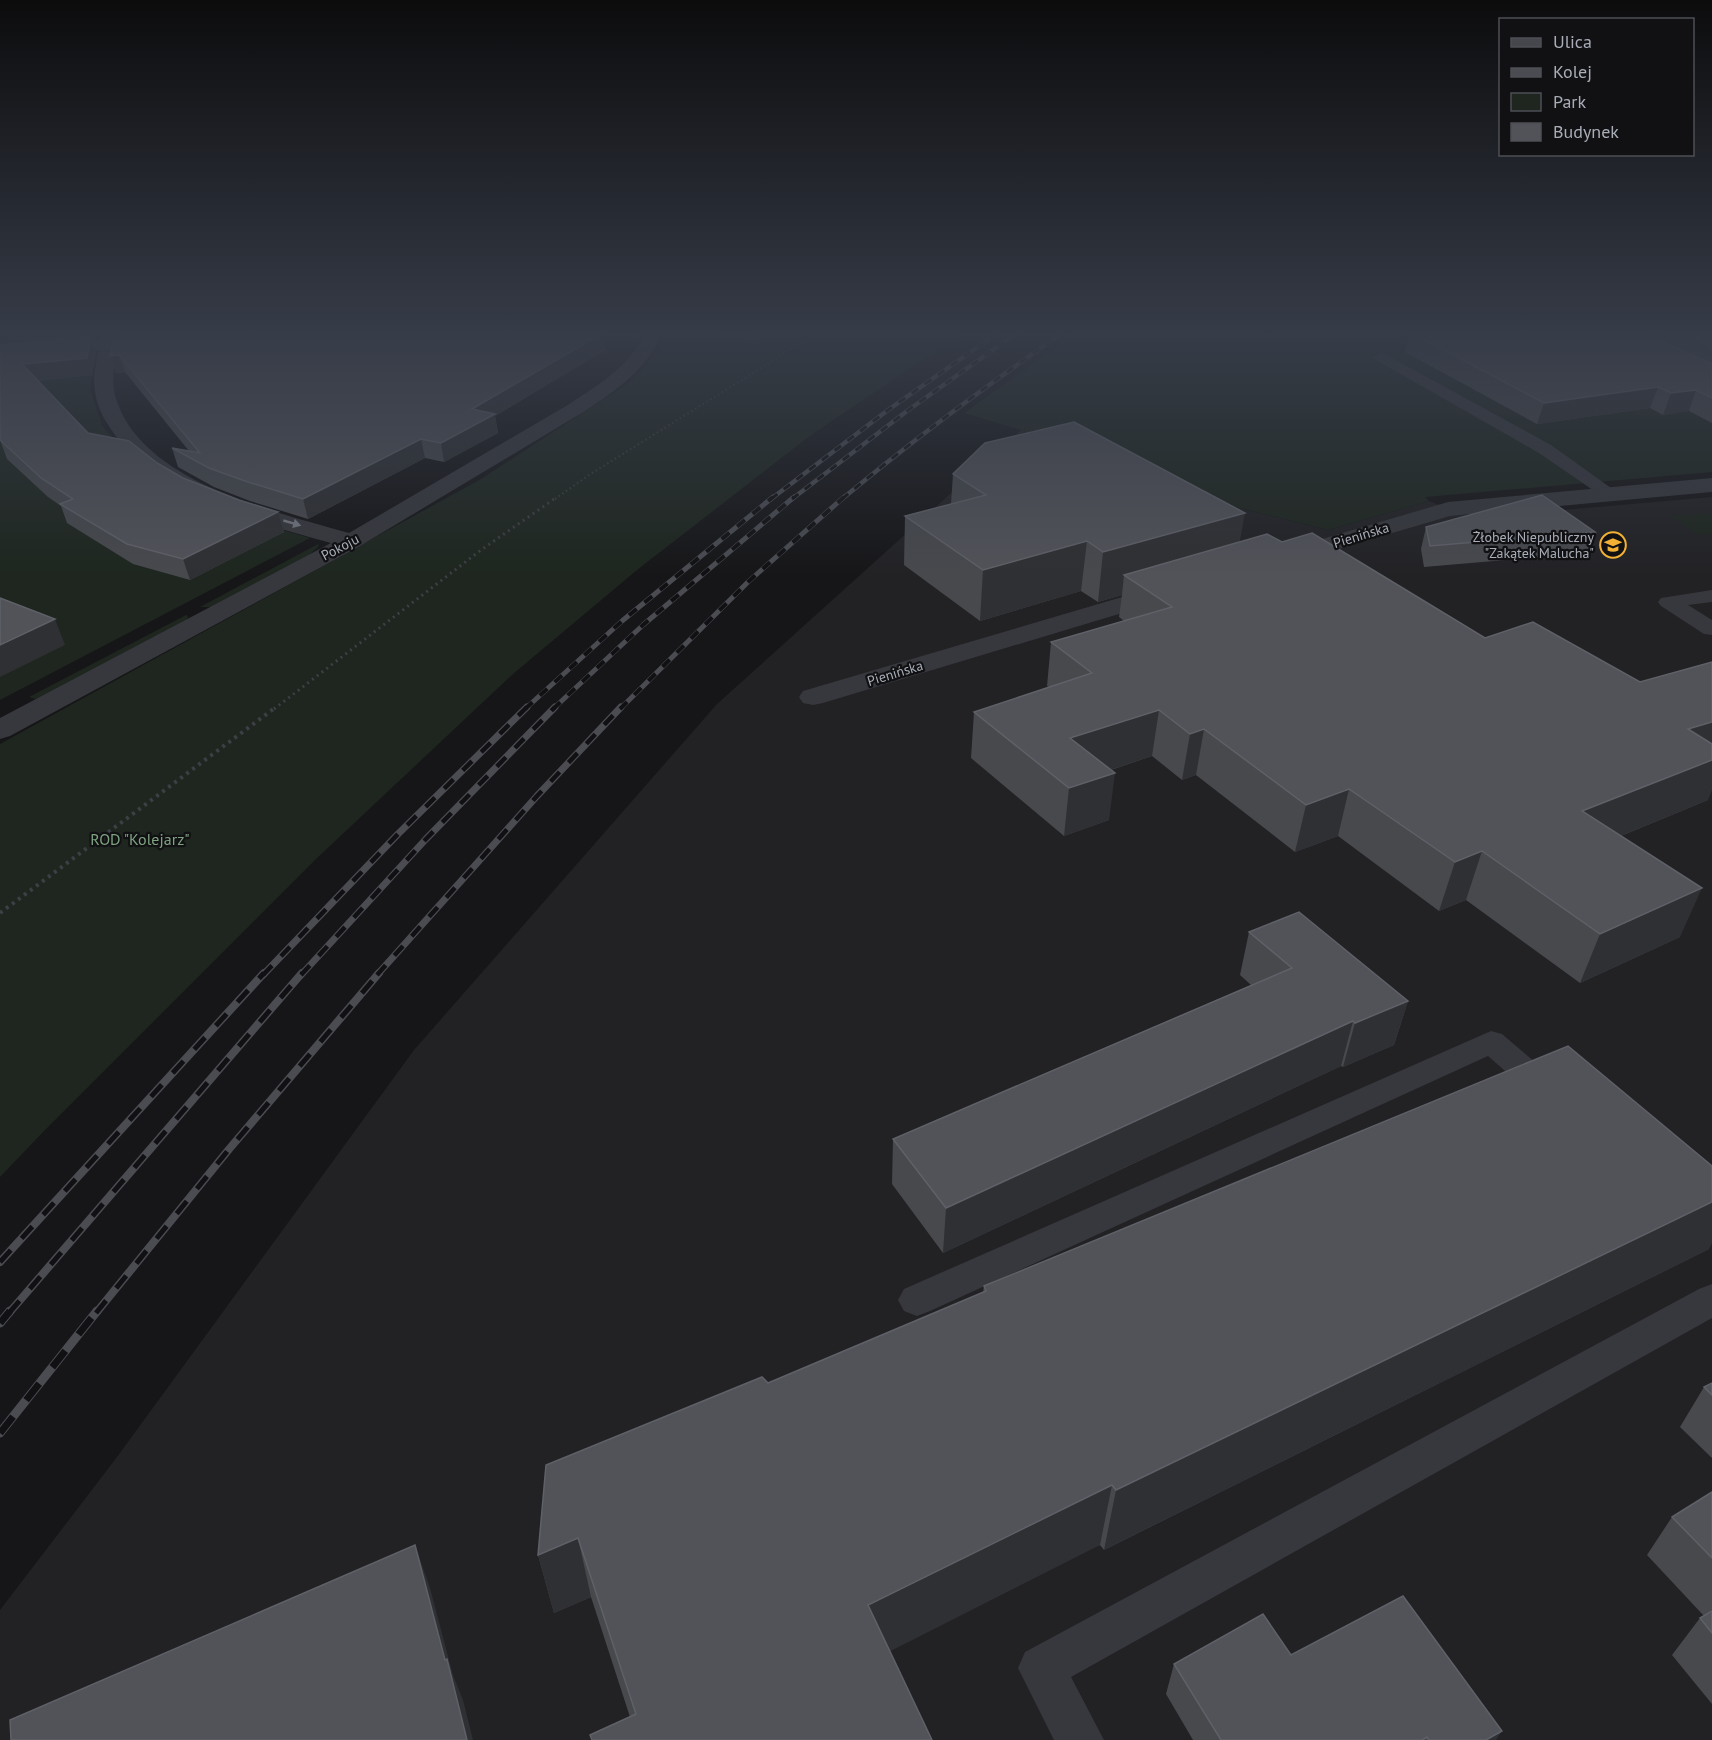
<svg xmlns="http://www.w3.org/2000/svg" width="1712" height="1740" font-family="'PT Sans',sans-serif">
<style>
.built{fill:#222225}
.green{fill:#1e261f}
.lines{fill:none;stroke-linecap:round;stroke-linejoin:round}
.path-far2{stroke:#3d3f44;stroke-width:2;stroke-dasharray:1.5 3;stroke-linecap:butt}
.path-far1{stroke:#3d3f44;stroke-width:3;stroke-dasharray:2 4;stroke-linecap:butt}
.path{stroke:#3d3f44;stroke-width:4;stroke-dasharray:3 4.5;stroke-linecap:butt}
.lane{fill:#37383d;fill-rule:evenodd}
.street{fill:#37383d;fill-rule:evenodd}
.secondary{fill:#45474d;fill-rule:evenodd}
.rail-far4-casing{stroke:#4a4c52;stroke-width:4.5}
.rail-far3-casing{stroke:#4a4c52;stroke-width:5}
.rail-far2-casing{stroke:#4a4c52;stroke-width:7}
.rail-far1-casing{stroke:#4a4c52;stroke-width:8}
.rail-casing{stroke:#4a4c52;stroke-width:9}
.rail-far4{stroke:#111113;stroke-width:3;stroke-dasharray:8;stroke-linecap:butt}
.rail-far3{stroke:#111113;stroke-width:4;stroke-dasharray:10;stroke-linecap:butt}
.rail-far2{stroke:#111113;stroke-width:4.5;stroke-dasharray:13;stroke-linecap:butt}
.rail-far1{stroke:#111113;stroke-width:5;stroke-dasharray:16;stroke-linecap:butt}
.rail{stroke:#111113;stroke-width:7;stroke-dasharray:21;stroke-linecap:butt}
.wall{fill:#47494d}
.shaded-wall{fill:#2f3033}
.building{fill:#525359;stroke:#5f6168;stroke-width:1.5}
.oneway{fill:#757881}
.labels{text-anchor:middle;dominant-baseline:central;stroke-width:4.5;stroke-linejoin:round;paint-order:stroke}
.far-street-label{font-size:14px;fill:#a8adb8;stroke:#111113}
.far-poi-label{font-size:14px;fill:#a8adb8;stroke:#111113;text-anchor:end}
.park-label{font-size:16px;fill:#7fa381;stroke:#111113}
</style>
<rect width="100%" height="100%" fill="#161618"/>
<path class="built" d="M1021,430l154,62 153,38 101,-29 42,17 241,-21v1243h-1712v-130l117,-153 297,-407 303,-346z"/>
<g class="green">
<path d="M667,332h297l-153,103 -174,135 -124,104 -197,185 -271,271 -45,47v-433l481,-265 149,-97 24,-26z"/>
<path d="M1077,332h489l146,74v66l-287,25 4,4 -101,29 -153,-38 -154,-62 -57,-17z"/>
<path d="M94,361l-4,28 12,37 29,32 105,59 74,21 -310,162v-331z"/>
<path d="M1706,513l6,4v17l-14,1 -28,-19z"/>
<path d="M318,544l1,2 -11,10 -96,51h-12z"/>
<path d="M186,615l2,1 -1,4 -142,76 -10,3 -6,-2z"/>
</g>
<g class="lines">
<path class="path-far2" d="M555,499l34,-24 230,-143"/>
<path class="path-far1" d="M274,709l207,-159 76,-53"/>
<path class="path" d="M0,913l276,-206"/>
<g class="lane">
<path d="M1381,352l170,93 67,48 -3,4h-12l-64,-44 -163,-93 -3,-3z"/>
<path d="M1712,590v12l-24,3 24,15v15l-8,-1 -43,-28 -3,-4 3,-4z"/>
<path d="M1491,1031l11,3 56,48 5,8 -5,8 -11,4 -11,-4 -48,-42 -558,255 -13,5 -13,-5 -6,-11 6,-11z"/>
<path d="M1712,1284v34l-641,359 33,63h-50l-36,-72 7,-16 674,-363z"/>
</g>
<g class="street">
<path d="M103,332h18c-4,20 -11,43 -6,63 23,87 161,117 234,138l222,-130c30,-20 59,-37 74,-71h18c-16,37 -46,58 -78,79l-225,135 -350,190 -10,3v-21l331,-175c-76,-22 -158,-39 -212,-103 -11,-14 -22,-30 -24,-49 -3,-19 4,-40 8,-59z"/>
<path d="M1646,332h56l-9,5 -66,8 -6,-1 -3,-4 3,-4z"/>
<path d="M1712,478v14l-262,24 -163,48 -9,-2 -3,-5 3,-5 170,-50z"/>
<path d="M1163,585l9,3 4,5 -4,5 -349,105 -10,2 -10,-2 -4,-6 4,-6z"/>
</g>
<path class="secondary" d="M173,332h66l-9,5 -230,23v-10z"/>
<g class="rail-far4-casing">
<g id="rail-far4">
<path d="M771,499l117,-89 111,-78"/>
<path d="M792,499l115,-88 111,-79"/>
<path d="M842,499c72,-60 145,-114 222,-167"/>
</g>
</g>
<g class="rail-far3-casing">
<g id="rail-far3">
<path d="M525,709l97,-88 151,-124"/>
<path d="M553,709l90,-84 151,-128"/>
<path d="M620,709l129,-128 95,-84"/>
</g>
</g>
<g class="rail-far2-casing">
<g id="rail-far2">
<path d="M263,975l135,-141 129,-127"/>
<path d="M301,975l125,-136 129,-132"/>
<path d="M377,975l160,-179 84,-89"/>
</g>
</g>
<g class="rail-far1-casing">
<g id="rail-far1">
<path d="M0,1262l264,-289"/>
<path d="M9,1313l293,-340"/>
<path d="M96,1313l134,-165 149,-175"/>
</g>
</g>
<g class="rail-casing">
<g id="rail">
<path d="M0,1323l10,-12"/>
<path d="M0,1433l97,-122"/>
</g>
</g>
<use href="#rail-far4" class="rail-far4"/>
<use href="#rail-far3" class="rail-far3"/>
<use href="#rail-far2" class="rail-far2"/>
<use href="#rail-far1" class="rail-far1"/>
<use href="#rail" class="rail"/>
</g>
<g class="wall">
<path d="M0,332l99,5 -8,1 5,15 -4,22 -54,6 50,52 69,30 26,15 56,22 39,12 6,20 -94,48 -57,-16 -66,-41 -6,-17 -13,-9 -41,-38 -7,-19z"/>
<path d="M122,332h480l3,18 -110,66 3,17 -54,29 -19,-4 -117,61 -58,-18 -36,-14 -36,-20 -6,-19 17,3 -64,-79 -9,1 -6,-17z"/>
<path d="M707,332h62l-15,9z"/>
<path d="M1410,332l247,8 3,-8h52v91l-23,-12 -26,4 -13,-7 -113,16 -132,-72z"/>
<path d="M953,474l287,68 468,258 -87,36 59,101 -100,46 -114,-83 -27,11 -101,-75 -43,16 -99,-77 -14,5 -30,-24 -41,14 -2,50 -45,16 -93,-78 3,-46 75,-25 -2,-1 4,-44 73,-21 -5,-4 3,-22 -24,7 -17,-11 -101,30 -76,-56 1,-49 46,-12z"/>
<path d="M1426,527l169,5 -7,21 -164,14 -3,-18z"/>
<path d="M1249,932l159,69 -14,44 -51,22 -2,-1 -398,187 -51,-69 1,-45 358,-154 -11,-10z"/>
<path d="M1709,1249l-605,301 -4,-5 -470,172 -39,-120 -37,16 -16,-58 230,-172 215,-91 1,-6z"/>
<path d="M1712,1383v75l-32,-31 24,-40z"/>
<path d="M1712,1492v212l-40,-49 28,-37 4,-2 -57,-61 25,-38z"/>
<path d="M1291,1655l205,85h-303l-27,-46 8,-30z"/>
</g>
<g class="shaded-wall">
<path d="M0,332h102l-3,5 -8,1 5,15 -4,22 -64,7 -28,-34z"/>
<path d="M753,332h16l-15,9z"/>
<path d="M603,333l2,17 -110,66 3,17 -54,29 -3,-19 31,-34z"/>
<path d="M119,355l6,17 -9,1 -6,-17z"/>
<path d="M1658,387l-8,21 -113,16 7,-21z"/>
<path d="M1696,390l-7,21 -26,4 8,-22z"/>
<path d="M421,439l4,19 -117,61 -5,-20z"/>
<path d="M278,512l6,20 -94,48 -7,-21z"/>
<path d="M1245,513l-9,49 -112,13 -2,20 -24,7 5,-50z"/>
<path d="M1087,541l-6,50 -101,30 3,-51z"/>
<path d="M55,619l10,26 -65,32v-32z"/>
<path d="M1159,710l-7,46 -87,29 5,-47z"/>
<path d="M1712,722v68l-4,10 -143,59 17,-48 106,-82z"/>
<path d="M1204,729l-8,46 -14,5 8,-46z"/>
<path d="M1115,773l-6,47 -45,16 5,-48z"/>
<path d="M1349,789l-11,47 -43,16 11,-47z"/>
<path d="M1482,851l-16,49 -27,11 16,-49z"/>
<path d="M1702,888l-22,49 -100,46 20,-49z"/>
<path d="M1408,1001l-14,44 -51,22 12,-44z"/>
<path d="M1353,1021l-12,45 -398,187 3,-45z"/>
<path d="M1712,1202v41l-3,6 -605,301 12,-60z"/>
<path d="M1112,1485l-12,60 -233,118 1,-58z"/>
<path d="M578,1538l13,59 -37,16 -16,-58z"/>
<path d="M415,1545l15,43 23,87 10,25 10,40h-6l-22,-80z"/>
<path d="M1502,1731l-6,9h-10z"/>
</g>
<g class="building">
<path d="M127,332h475l1,1 -131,76 23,5 -54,29 -20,-4 -118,60 -58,-18 -36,-13 -37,-20 28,5 -81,-98 -9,1 4,-22z"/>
<path d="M1410,332h230l72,32v34l-16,-8 -25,3 -13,-6 -114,16z"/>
<path d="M1680,332h32v15z"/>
<path d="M91,336l-4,22 -65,6 66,69 41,8 28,22 26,15 56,22 39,12 -95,47 -56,-15 -67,-40 13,-5 -32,-21 -41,-38v-95z"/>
<path d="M1074,422l171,91 -142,39 -16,-11 -104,29 -78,-54 81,-21 -33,-21 32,-31z"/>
<path d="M1542,495l53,37 -165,14 -4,-19z"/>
<path d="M1312,533l173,105 48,-16 107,60 72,-20v60l-24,7 24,15v16l-130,51 120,77 -102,46 -118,-83 -27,11 -106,-73 -43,16 -102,-76 -14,5 -31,-24 -89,28 45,35 -46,15 -95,-76 118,-39 -41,-31 121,-35 -48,-32 143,-41 15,8z"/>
<path d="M0,598l55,21 -55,26z"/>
<path d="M1299,912l109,89 -53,22 -2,-2 -407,187 -53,-69 399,-171 -43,-36z"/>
<path d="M1568,1046l144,120v36l-596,288 -4,-5 -244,120 64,135h-340l-2,-5 46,-21 -58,-176 -40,17 8,-90 216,-88 6,6 218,-92 -2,-5z"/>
<path d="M1712,1383v12l-8,-8z"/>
<path d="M1712,1492v66l-40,-41z"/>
<path d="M415,1545l30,115 2,-1 20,81h-456l-1,-20z"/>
<path d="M1403,1596l99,135 -16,9h-57l-2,-3 -5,3h-201l-47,-76 89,-50 28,41z"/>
<path d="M1712,1611v22l-12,-15z"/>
</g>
<defs><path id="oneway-solid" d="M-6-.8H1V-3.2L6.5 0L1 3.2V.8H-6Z" transform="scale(1.5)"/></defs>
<use class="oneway" href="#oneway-solid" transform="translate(292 523) rotate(16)"/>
<linearGradient id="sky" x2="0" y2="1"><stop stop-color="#0c0c0d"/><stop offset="0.58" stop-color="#363c48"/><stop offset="1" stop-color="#363c48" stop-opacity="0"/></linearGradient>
<rect width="1712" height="576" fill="url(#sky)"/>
<defs>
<g id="school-ring" transform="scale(1.35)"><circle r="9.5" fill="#111113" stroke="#f2b134" stroke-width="1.5"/><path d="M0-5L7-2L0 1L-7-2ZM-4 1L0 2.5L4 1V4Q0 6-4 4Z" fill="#f2b134"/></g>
</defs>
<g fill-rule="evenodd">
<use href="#school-ring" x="1613" y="545"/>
</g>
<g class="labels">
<g class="far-street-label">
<text transform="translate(1361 535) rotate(-17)">Pienińska</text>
<text transform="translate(340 547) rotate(-28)">Pokoju</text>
<text transform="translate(895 673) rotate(-17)">Pienińska</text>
</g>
<g class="far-poi-label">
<text x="1594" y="537">Żłobek Niepubliczny<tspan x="1594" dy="16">"Zakątek Malucha"</tspan></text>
</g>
<g class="park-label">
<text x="140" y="839">ROD "Kolejarz"</text>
</g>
</g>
<rect x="1499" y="18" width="195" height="138" fill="#111113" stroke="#4d4f55" stroke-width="1.5"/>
<rect x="1511" y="38" width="30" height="9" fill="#45474d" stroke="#4d4f55" stroke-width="1.5"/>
<text x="1553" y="48" font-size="18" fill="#a8adb8">Ulica</text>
<rect x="1511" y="68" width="30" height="9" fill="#4a4c52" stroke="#4d4f55" stroke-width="1.5"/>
<text x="1553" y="78" font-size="18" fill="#a8adb8">Kolej</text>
<rect x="1511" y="93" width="30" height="18" fill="#1e261f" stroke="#4d4f55" stroke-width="1.5"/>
<text x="1553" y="108" font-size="18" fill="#a8adb8">Park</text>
<rect x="1511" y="123" width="30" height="18" fill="#525359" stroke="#4d4f55" stroke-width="1.5"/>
<text x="1553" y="138" font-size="18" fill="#a8adb8">Budynek</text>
</svg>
